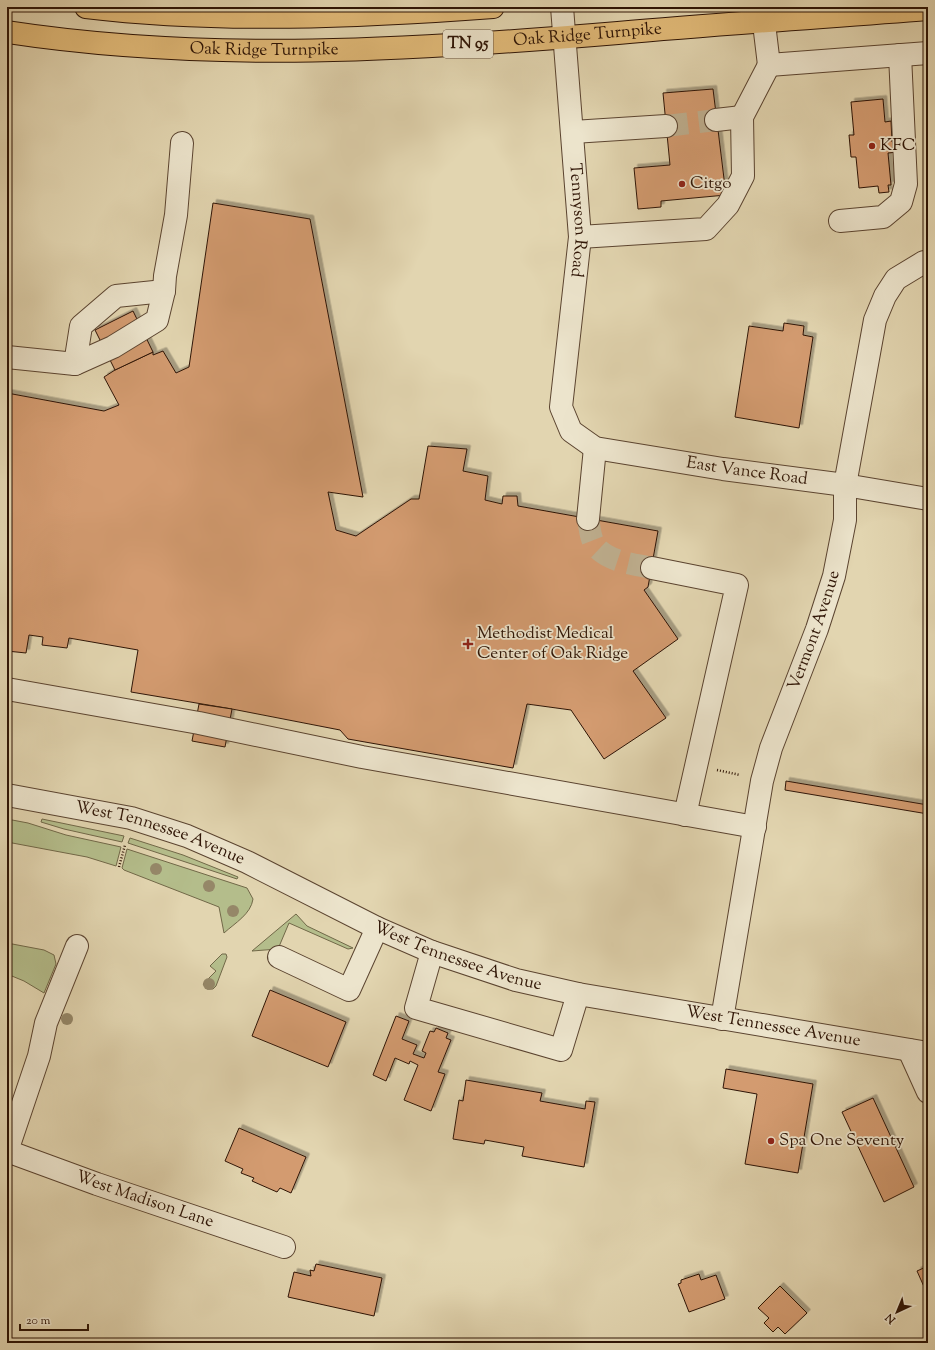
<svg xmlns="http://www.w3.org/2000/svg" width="935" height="1350" font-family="'Sorts Mill Goudy',serif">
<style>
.green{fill:#b4bd8b;stroke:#716848}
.building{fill:#d39b70;stroke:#2e1405;filter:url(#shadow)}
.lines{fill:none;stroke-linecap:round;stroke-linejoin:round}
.minor-tunnel{stroke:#beae8e;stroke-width:22;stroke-dasharray:22 11;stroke-linecap:butt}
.minor-casing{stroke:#5b4430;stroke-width:24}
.highway-casing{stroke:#2e1405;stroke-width:24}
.path{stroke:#2e1405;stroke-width:2.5;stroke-dasharray:1 2;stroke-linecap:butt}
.minor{stroke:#ece4cc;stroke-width:22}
.highway{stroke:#e1ba78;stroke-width:22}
.tree{fill:#958768}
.poi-dot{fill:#8f2418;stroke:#ece4cc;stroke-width:1.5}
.labels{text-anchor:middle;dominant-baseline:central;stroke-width:3.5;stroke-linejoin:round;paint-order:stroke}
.shield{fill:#ece4cc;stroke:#675241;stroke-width:1}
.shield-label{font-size:16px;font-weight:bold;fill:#2e1405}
.street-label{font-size:17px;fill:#2e1405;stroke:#ece4cc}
.poi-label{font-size:17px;fill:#2e1405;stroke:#ece4cc;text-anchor:start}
</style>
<defs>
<filter id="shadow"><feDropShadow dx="3.5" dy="-3.5" stdDeviation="0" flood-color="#0004"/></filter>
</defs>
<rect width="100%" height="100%" fill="#e2d5b0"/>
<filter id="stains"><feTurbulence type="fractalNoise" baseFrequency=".005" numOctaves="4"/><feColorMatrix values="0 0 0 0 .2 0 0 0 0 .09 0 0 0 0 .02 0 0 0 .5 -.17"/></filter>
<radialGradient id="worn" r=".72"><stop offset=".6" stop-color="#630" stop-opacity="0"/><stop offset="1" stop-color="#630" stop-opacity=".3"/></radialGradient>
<g class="green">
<path d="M7,819l21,4 38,12 55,12 -5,19 -29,-9 -80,-15z"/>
<path d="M42,819l82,17 -2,6 -58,-13 -23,-7z"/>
<path d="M130,838l53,17 55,22 -1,2 -109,-36z"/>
<path d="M127,849l120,39 6,11c-2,15 -18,24 -29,34l-5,-26 -95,-37 -2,-2z"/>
<path d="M296,914l11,12 46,22 -5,1 -59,-26 -11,26 -26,2z"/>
<path d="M7,943l37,7 10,5 2,9 -12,29 -20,-12 -17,-7z"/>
<path d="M222,954h4l1,3 -11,29 -3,3h-6l-4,-5 13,-13 -6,-5z"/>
</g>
<g class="building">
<path d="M713,89l13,106 -65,6v6l-23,2 -4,-41 36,-3 -7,-72z"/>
<path d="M883,99l2,23 6,-1 1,21 5,-1 1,11 -10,1 3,32h-3l1,7 -10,1 -1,-7 -19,2 -3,-31h-5l-2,-22h5l-3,-33z"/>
<path d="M213,203l97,16 53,278 -35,-5 8,38 20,6 55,-37h8l9,-53 39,3 -4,22 25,5 -3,24 17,4 1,-8h14l1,10 140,25 -10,56 -4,3 34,49 -45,32 33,47 -62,41 -33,-49 -44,-6 -14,64 -165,-29 -8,-9 -108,-21 -101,-17 7,-42 -69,-12 -2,10 -25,-3 1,-8 -14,-2 -3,18 -19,-2v-258l97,18 15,-6 -15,-28 11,-7 38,-18v3l10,-4 13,22 13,-6z"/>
<path d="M133,311l20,41 -38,18 -20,-40z"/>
<path d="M784,323l20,3 -1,9 10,2 -14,91 -64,-11 14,-91 34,5z"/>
<path d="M199,704l33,5 -7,38 -33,-6z"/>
<path d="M786,781l142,24v9l-143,-24z"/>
<path d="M270,990l76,32 -18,45 -76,-31z"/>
<path d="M396,1016l13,5 -7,18 15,6 -4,9 11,4 2,-5 -4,-2 8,-20 4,1 2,-4 12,5 -2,5 5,2 -13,32 7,2 -14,37 -27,-11 14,-35 -8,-4 -1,3 -14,-6 -9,23 -13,-6z"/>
<path d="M726,1069l87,15 -15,89 -53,-9 12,-70 -34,-6z"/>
<path d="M466,1080l76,13 -2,8 45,8 1,-8 9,1 -11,65 -62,-11 2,-9 -39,-7 -1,4 -31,-5 6,-39 4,1z"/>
<path d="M873,1098l41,89 -30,15 -42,-90z"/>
<path d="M239,1128l67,29 -15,36 -11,-5 -3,4 -25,-11 2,-3 -13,-5 2,-4 -18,-8z"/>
<path d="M316,1264l66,14 -8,38 -86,-19 6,-25 17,4 -1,-6 4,1z"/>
<path d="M928,1266v21l-3,2 -8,-18z"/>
<path d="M699,1274l2,6 15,-5 9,24 -36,13 -11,-28 3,-1v-3z"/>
<path d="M780,1286l27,27 -22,21 -7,-7 -5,5 -9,-9 5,-5 -11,-10z"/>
</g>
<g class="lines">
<g class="minor-tunnel">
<path d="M666,126l50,-6"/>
<path d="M588,519c2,9 2,21 9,29 13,14 37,16 55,20"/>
</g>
<g class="minor-casing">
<g id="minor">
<path id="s1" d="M562,7l18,230 -19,170 10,24 24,17 128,21 122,16 83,14"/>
<path d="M762,7l7,58 159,-12"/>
<path d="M716,120l26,-3"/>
<path d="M573,132l93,-6"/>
<path d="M840,221l43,-4 18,-15 5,-18 -6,-129"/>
<path d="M580,237l126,-8 22,-24 15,-29 -1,-59 27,-52"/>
<path d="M7,357l68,7 6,-38 35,-30 48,-5"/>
<path d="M75,364l38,-17 44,-27 7,-29 1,-15 11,-61 6,-72"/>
<path d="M588,519l7,-71"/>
<path d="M652,568l85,17 -52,230"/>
<path d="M7,689l192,34 163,34 393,70"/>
<path id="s2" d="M7,795l124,23 56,18 60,26 130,66 55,24 84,28 62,14 350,59"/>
<path d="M432,952l-16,56 145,42 17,-56"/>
<path d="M279,957l70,33 28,-62"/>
<path id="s3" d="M722,1019l40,-238 9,-33 46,-119 17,-53 11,-56v-35l30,-165 10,-24 11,-17 28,-17h4"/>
<path d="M909,1050l19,42"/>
<path id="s4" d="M7,1151l90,33 187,63"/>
<path d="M7,1151l32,-95 7,-33 31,-77"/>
</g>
</g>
<g class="highway-casing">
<g id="highway">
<path d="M86,7c135,16 271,10 407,0"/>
<path id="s5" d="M7,32c203,31 408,18 611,1 103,-9 207,-16 310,-24"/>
</g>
</g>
<g class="path">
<path d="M717,770l23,5"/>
<path d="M119,867l6,-22"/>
</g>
<use href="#minor" class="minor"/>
<use href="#highway" class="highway"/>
</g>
<g class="tree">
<circle cx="156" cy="869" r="6"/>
<circle cx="209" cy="886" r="6"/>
<circle cx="233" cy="911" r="6"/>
<circle cx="209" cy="984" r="6"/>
<circle cx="67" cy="1019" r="6"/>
</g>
<g class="poi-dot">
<circle cx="872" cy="146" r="4"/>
<circle cx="682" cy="184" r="4"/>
<path d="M466 638h4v4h4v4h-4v4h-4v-4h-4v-4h4z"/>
<circle cx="771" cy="1141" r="4"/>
</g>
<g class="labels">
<rect class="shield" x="443" y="30" width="50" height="28" rx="3"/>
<g class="shield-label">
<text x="468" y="44">TN 95</text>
</g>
<g class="street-label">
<text stroke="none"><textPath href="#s5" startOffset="582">Oak Ridge Turnpike</textPath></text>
<text stroke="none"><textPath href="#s5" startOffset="258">Oak Ridge Turnpike</textPath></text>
<text stroke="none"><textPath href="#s1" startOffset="214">Tennyson Road</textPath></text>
<text stroke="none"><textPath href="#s1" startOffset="611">East Vance Road</textPath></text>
<text stroke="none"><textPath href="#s3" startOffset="401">Vermont Avenue</textPath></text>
<text stroke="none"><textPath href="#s2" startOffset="158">West Tennessee Avenue</textPath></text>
<text stroke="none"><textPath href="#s2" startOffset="482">West Tennessee Avenue</textPath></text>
<text stroke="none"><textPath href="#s2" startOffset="806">West Tennessee Avenue</textPath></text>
<text stroke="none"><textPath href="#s4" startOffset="146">West Madison Lane</textPath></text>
</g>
<g class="poi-label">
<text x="880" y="146">KFC</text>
<text x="690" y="184">Citgo</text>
<text x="477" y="634">Methodist Medical<tspan x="477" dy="20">Center of Oak Ridge</tspan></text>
<text x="779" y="1141">Spa One Seventy</text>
</g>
</g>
<rect width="935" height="1350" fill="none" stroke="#e2d5b0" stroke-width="24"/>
<rect x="8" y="8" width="919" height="1334" fill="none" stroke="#2e1405" stroke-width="2"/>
<rect x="12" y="12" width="911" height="1326" fill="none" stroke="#2e1405"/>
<g transform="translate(897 1312) rotate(224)" stroke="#ece4cc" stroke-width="3" paint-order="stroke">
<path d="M0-3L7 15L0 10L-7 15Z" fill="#2e1405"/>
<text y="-6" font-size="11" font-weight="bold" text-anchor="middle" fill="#2e1405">N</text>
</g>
<path d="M20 1324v6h68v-6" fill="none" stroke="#2e1405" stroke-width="2"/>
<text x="26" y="1324" font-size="12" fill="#2e1405" stroke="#ece4cc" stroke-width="3" paint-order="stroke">20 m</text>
<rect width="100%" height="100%" filter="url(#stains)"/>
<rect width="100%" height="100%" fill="url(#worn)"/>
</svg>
